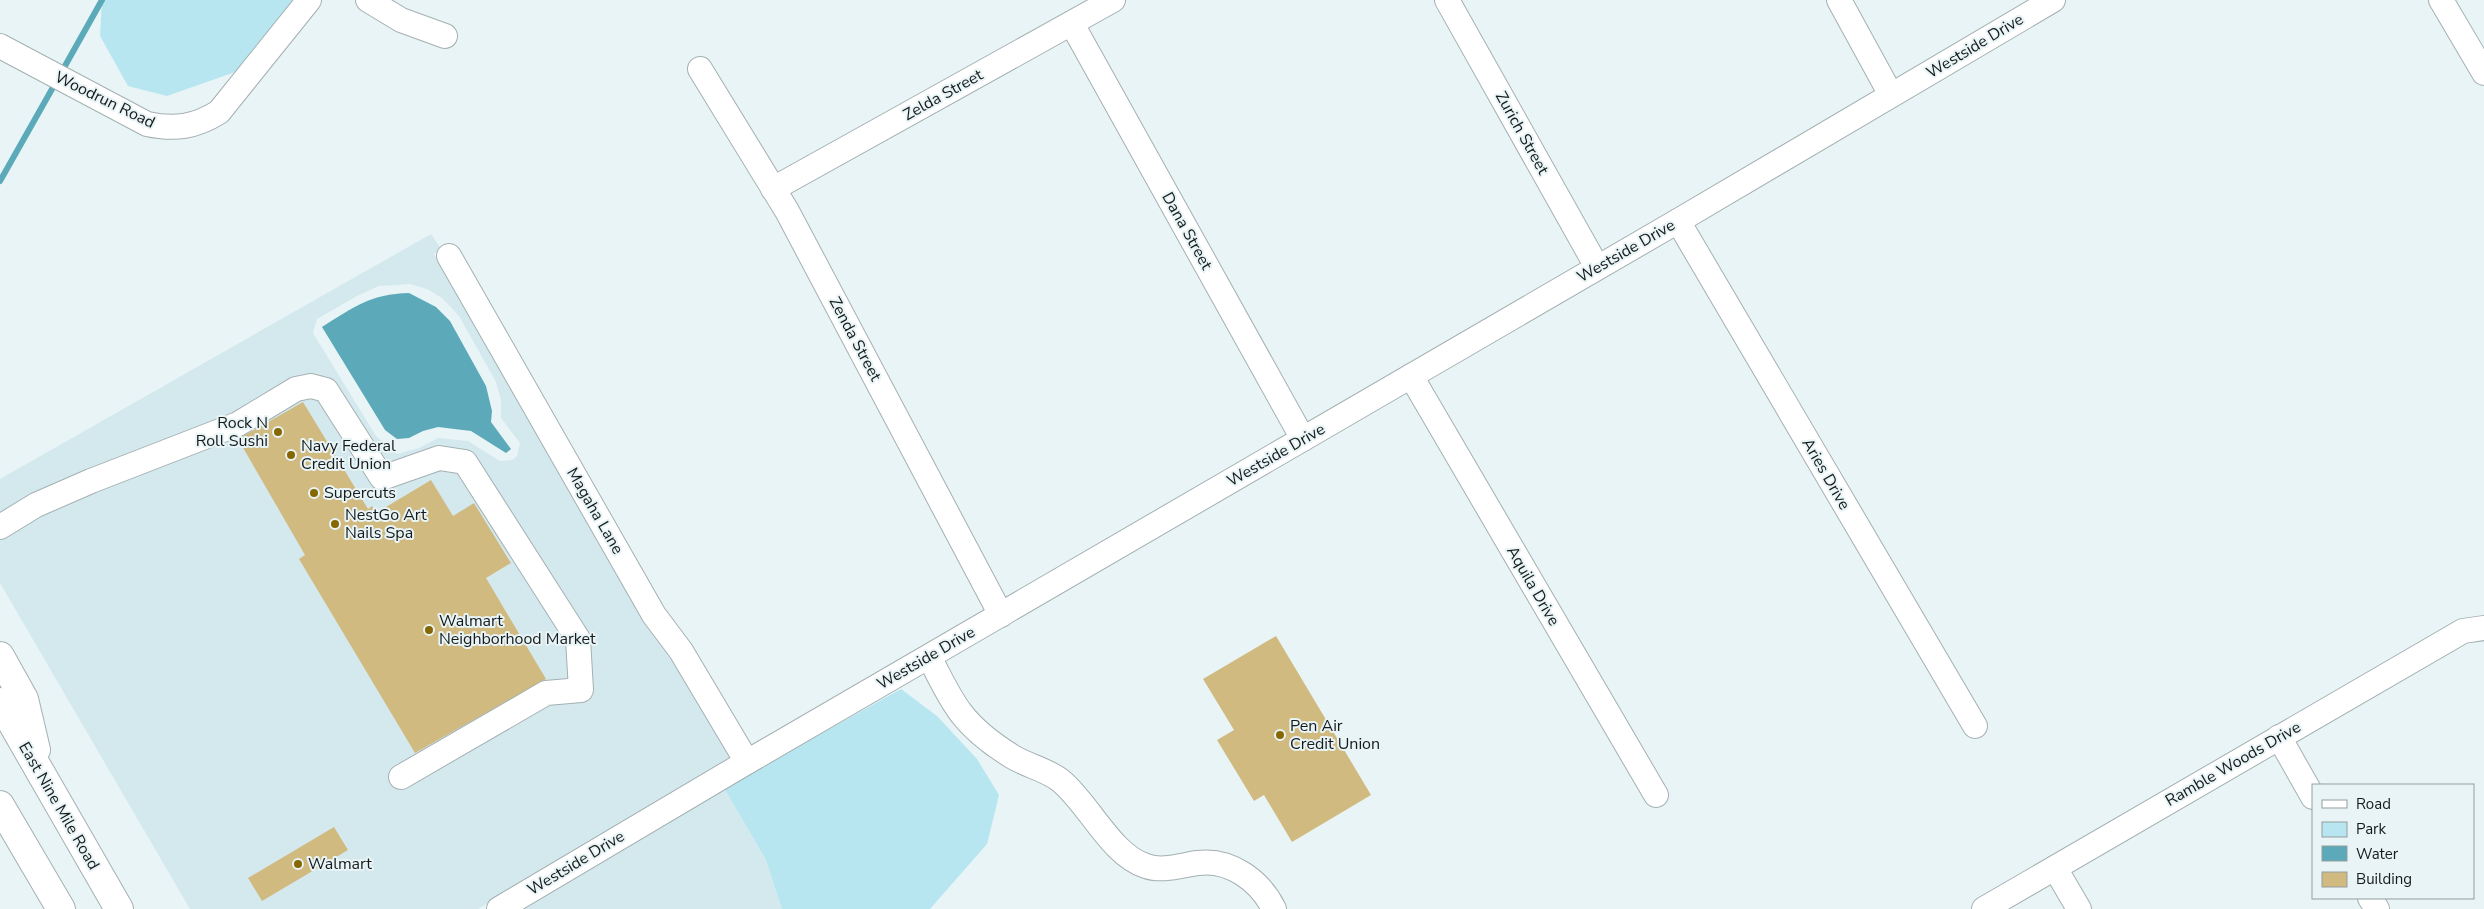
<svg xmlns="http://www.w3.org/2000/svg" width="2484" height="909" font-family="'Nunito Sans',sans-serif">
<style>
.built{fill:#d4e9ee;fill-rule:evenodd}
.green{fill:#b7e6f0}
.water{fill:#5caab9}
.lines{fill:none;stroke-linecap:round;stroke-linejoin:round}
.stream{stroke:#5caab9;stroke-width:6}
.building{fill:#d1ba80}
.minor-casing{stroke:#a4b0b2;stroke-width:26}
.major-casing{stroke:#a4b0b2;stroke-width:30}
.minor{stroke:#fff;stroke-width:24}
.major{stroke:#fff;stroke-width:28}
.poi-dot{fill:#866702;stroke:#e8f4f6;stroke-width:2}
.labels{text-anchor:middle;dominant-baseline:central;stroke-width:4;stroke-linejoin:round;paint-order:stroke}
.street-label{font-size:16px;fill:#161a1b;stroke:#e8f4f6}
.poi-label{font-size:16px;fill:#161a1b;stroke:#e8f4f6;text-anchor:start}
</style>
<rect width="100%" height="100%" fill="#e8f4f6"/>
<g class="built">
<path d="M431,234l10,15 -7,5 210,367 27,37 60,101 -253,150h-288l-190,-326v-43l41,-25 271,-123 -11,-18 -67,40 -234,101v-36zM410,284l17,5 15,9 17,18 37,66 5,18v18l19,25 -3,13 -5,4 -12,1 -32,-20 -30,-3 -19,10 -22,6 -21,-18 -63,-103 4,-14 40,-23 22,-10z"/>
<path d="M724,788l42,72 16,49h-262z"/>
</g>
<g class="green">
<path d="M102,0h194l-58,71 -71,25 -39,-10 -28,-50z"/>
<path d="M901,689l36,27 40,43 22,36 -12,49 -57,65h-148l-16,-49 -42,-72z"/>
</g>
<path class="water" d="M409,293l27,14 14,14 36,65 6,25 -1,11 20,27 -5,4 -35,-22 -33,-4 -15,4 -14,7 -12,1 -12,-9 -63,-103c32,-20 48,-33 87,-34z"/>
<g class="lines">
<g class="stream">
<path d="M61,73l41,-73"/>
<path d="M0,181l56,-99"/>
</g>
</g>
<g class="building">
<path d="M303,402l65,107 4,-3 4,7 55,-33 22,36 21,-13 37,60 -25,15 60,101 -131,74 -116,-194 6,-4 -67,-116z"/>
<path d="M1276,636l95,159 -79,47 -28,-47 -10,6 -37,-61 17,-10 -31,-51z"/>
<path d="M334,827l14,23 -86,51 -14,-23z"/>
</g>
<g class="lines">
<g class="minor-casing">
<g id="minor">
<path d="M368,0l33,20 44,16"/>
<path d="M1447,0l150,267"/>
<path d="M1839,0l52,95"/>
<path d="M2441,0l43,73"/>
<path d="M1072,24l231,415"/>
<path d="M0,46l147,78c28,6 48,3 72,-12l90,-112"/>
<path d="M700,69l87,142 214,404"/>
<path d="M773,189l340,-189"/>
<path d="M1678,221l297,505"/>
<path d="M449,256l205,359 27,36 66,111"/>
<path d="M1411,376l245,419"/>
<path d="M0,527l36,-22 55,-24 147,-57 58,-35 15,-3 15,4 56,88 57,-20 26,4 113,177 3,51 -35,3 -145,84"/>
<path d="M929,657c10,18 19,39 32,56 13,17 34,33 52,44 15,9 35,13 48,24 28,23 50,74 85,85 16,6 36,-1 52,-3 33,-4 62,18 76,46"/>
<path d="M2279,737l34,60"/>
<path d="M2055,868l24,41"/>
<path d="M2370,898l7,11"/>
<path d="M499,909l248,-147 931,-541 375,-221"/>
<path d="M1984,909l479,-278 21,-3"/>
</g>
</g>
<g class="major-casing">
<g id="major">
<path d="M0,656l24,43 12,51"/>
<path d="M0,702l119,207"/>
<path d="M0,805l61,104"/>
</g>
</g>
<use href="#minor" class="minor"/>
<use href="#major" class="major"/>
</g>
<g class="poi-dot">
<circle cx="278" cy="432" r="5"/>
<circle cx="291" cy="455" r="5"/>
<circle cx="314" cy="493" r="5"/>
<circle cx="335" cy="524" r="5"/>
<circle cx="429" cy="630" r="5"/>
<circle cx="1280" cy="735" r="5"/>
<circle cx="298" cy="864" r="5"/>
</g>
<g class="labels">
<g class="street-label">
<text transform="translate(1975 46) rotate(-31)">Westside Drive</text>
<text transform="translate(943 95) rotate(-29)">Zelda Street</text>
<text transform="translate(105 100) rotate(26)">Woodrun Road</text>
<text transform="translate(1522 133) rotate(61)">Zurich Street</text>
<text transform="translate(1187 231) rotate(61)">Dana Street</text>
<text transform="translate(1626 251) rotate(-30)">Westside Drive</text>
<text transform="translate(855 339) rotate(62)">Zenda Street</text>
<text transform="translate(1276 455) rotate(-30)">Westside Drive</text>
<text transform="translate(1826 474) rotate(60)">Aries Drive</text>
<text transform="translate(595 511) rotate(60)">Magaha Lane</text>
<text transform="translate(1533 586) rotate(60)">Aquila Drive</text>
<text transform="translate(926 658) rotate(-30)">Westside Drive</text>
<text transform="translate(2233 764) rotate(-30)">Ramble Woods Drive</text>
<text transform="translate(59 806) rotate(60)">East Nine Mile Road</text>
<text transform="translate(576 863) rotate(-31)">Westside Drive</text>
</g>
<g class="poi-label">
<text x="268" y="423" text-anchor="end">Rock N<tspan x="268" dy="18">Roll Sushi</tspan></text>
<text x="301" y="446">Navy Federal<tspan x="301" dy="18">Credit Union</tspan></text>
<text x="324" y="493">Supercuts</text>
<text x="345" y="515">NestGo Art<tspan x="345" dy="18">Nails Spa</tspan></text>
<text x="439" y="621">Walmart<tspan x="439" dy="18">Neighborhood Market</tspan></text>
<text x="1290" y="726">Pen Air<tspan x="1290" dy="18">Credit Union</tspan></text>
<text x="308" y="864">Walmart</text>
</g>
</g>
<rect x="2312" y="784" width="162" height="115" fill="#e8f4f6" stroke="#949d9e"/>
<rect x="2322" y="800" width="25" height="8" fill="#ffffff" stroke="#949d9e"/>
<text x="2356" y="809" font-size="15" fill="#161a1b">Road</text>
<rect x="2322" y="822" width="25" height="15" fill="#b7e6f0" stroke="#949d9e"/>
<text x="2356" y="834" font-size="15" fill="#161a1b">Park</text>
<rect x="2322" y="846" width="25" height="15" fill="#5caab9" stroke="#949d9e"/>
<text x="2356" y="859" font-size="15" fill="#161a1b">Water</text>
<rect x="2322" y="872" width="25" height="15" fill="#d1ba80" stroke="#949d9e"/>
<text x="2356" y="884" font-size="15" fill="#161a1b">Building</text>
</svg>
